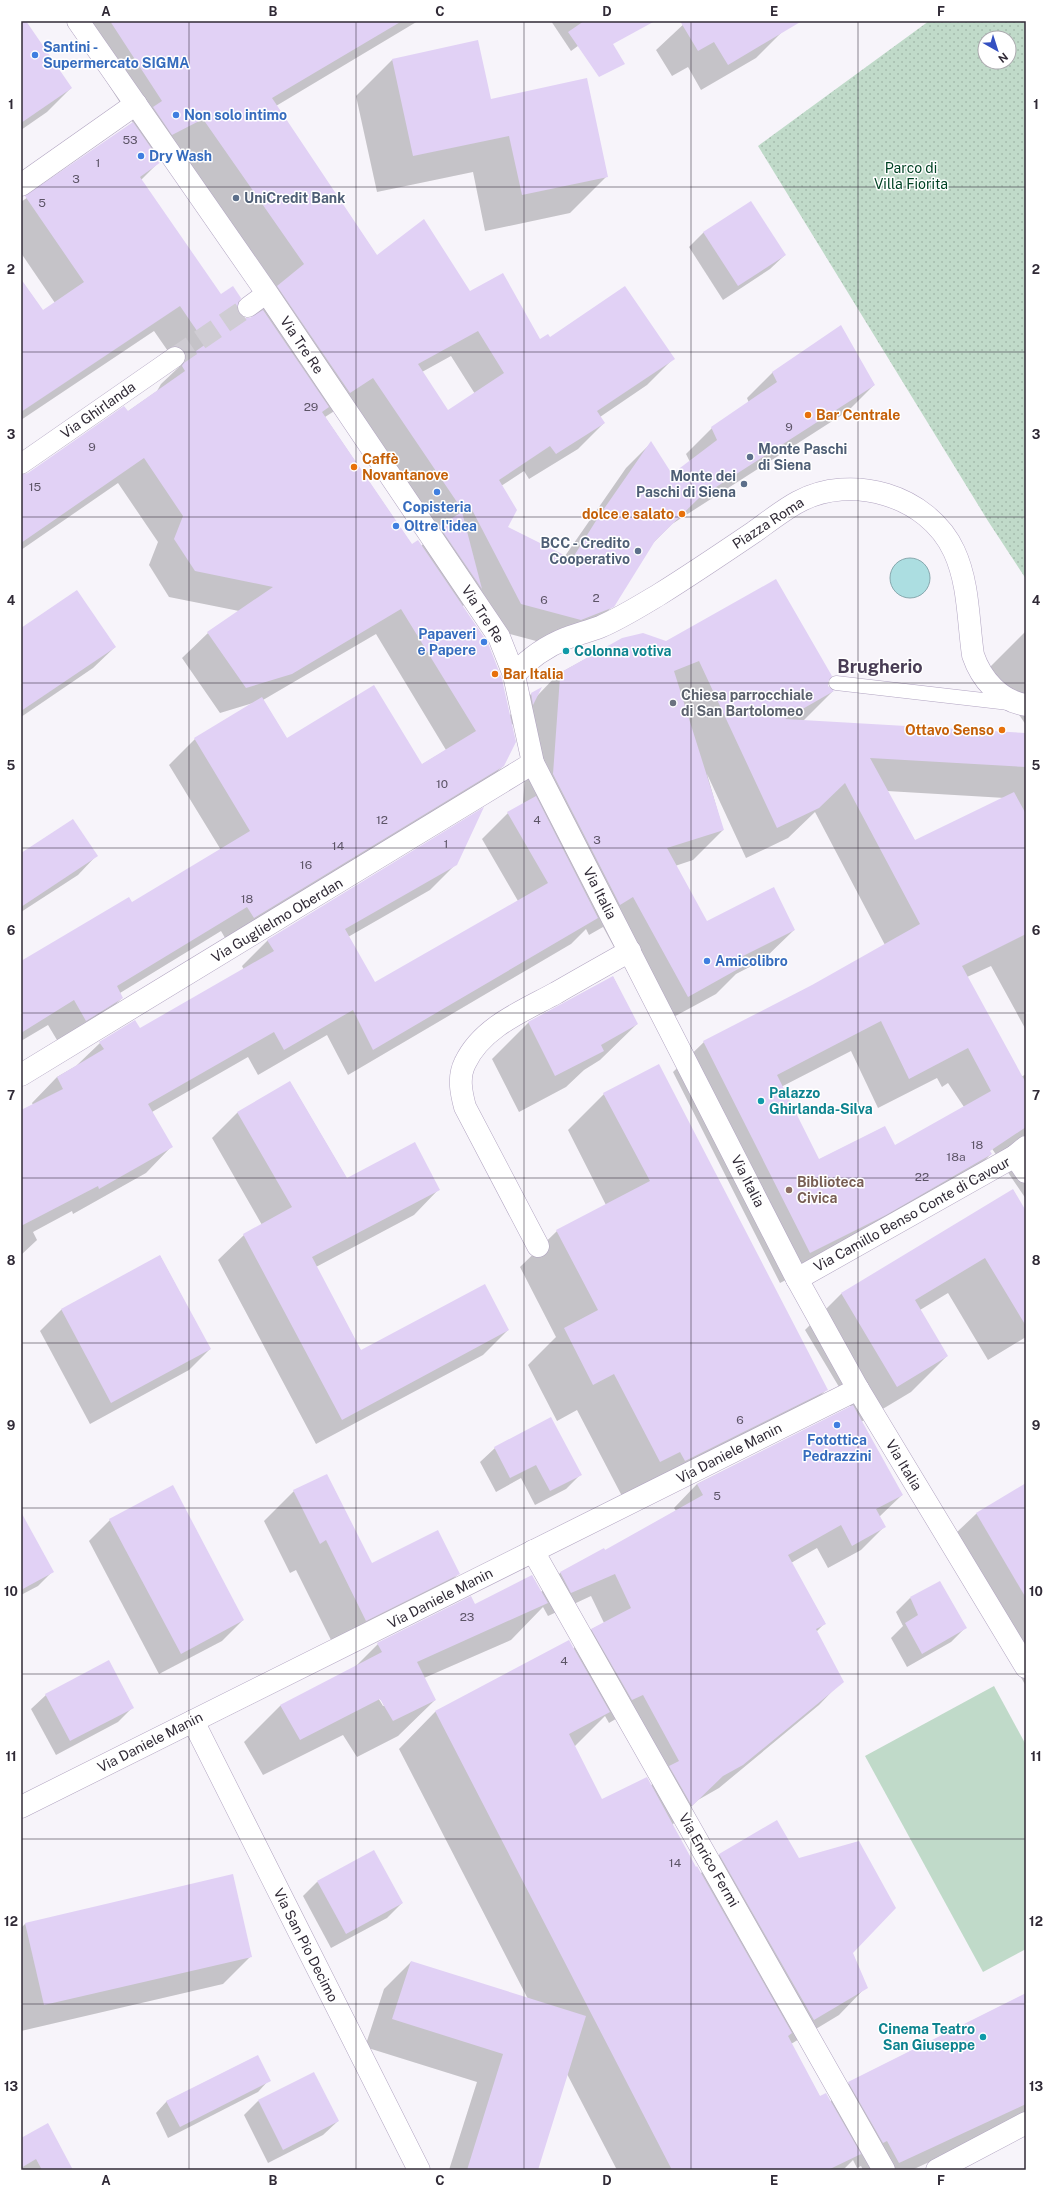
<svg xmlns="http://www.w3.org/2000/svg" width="1047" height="2191" font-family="'Public Sans',sans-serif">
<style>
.green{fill:#c0dac9}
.park{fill:url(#park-dots);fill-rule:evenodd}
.water{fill:#acdee1;stroke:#87a8ae}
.shadow{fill:#0003;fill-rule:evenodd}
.building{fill:#e1d1f5;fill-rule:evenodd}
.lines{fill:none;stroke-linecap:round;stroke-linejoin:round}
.pedestrian-tunnel{stroke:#cfccd3;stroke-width:20;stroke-dasharray:20 10;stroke-linecap:butt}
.service-casing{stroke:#b1a4c1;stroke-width:15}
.pedestrian-casing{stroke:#b1a4c1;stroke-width:21}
.minor-casing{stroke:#b1a4c1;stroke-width:23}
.service{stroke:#fff;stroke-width:14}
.pedestrian{stroke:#fff;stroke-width:20}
.minor{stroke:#fff;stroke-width:22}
.grid{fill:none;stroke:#302a36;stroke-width:1;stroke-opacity:0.55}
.shop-dot{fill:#3f7fe0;stroke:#fff;stroke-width:1.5}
.service-dot{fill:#5c6f8a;stroke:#fff;stroke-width:1.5}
.food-dot{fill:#e8710a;stroke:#fff;stroke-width:1.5}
.culture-dot{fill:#0f9aa8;stroke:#fff;stroke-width:1.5}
.worship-dot{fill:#6b7280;stroke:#fff;stroke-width:1.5}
.education-dot{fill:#8d6e63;stroke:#fff;stroke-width:1.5}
.labels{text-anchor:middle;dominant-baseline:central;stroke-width:3;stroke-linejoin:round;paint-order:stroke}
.number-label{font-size:12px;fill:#5c5466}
.shop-label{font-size:14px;font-weight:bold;fill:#366cbe;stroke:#fff;text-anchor:start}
.park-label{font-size:14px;fill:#004224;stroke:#fff}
.service-label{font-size:14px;font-weight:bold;fill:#4e5e75;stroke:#fff;text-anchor:start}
.street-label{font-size:14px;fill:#302a36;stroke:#fff}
.food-label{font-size:14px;font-weight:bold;fill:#c56008;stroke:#fff;text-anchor:start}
.culture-label{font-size:14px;font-weight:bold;fill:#0d838f;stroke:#fff;text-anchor:start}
.worship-label{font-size:14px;font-weight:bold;fill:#5b616d;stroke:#fff;text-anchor:start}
.education-label{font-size:14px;font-weight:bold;fill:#785e54;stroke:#fff;text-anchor:start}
.district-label{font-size:18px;font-weight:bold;fill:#483c54;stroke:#fff}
.neatline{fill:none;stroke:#302a36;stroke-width:1.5}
.grid-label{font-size:13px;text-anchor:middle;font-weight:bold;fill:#302a36}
</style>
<defs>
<pattern id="park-dots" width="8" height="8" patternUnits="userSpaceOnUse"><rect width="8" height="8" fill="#c0dac9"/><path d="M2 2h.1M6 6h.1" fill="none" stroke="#a5bbad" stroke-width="1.8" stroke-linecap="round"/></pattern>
</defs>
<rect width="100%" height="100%" fill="#f7f4fa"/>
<path class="green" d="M994,1686l32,59v204l-43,23 -118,-216z"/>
<path class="park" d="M929,21h97v558l-38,-58 -230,-375zM985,38h24v24h-24z"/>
<circle class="water" cx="910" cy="578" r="20"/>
<g class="shadow">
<path d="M21,21h4l46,67 -24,24 -26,18z"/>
<path d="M76,21h342l-142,85 101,150 93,36 69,48 11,-2 123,21 -26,26 -47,32 4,6 -26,26 -49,30 -5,-8 -23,15 6,42 58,28 61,-88 25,-25 21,33 18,-14 -4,-8 26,-26 37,-25 -2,-5 26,-26 101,13 -26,26 -176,113 -19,19 -40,63 -27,26 -31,14 -60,-16 -19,-37 -14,14 47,109 22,-22 6,2 21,-22 64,-35 44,3 161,39v5l6,5 -30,30 223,13v296l-35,-64 -24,11 54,100 5,-3v125l-54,-80 19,35 -30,31 -107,60 -74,38 -107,-211 31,-30 109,-56 72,-41 -70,-133 -27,26 -42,20 -39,-84 16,56 -30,30 -18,6 31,56 88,8 -31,30 -27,14 -20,20 -59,32 -54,-99 -14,8 -3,-6 -15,15 -223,131 -21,-40 -69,40 -10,-18 -96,55 19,35 -25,26 -73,41 -1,-3 -39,21 4,8 -16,15v-144l12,-6 -1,-2 25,-26 19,-11 24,-23 40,-13 104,-60 -2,-4 26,-26 188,-76 -26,26 -82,47 27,47 143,-83 -36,-62 26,-26 15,-9 7,-97 -19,19 -8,40 -26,26 -249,151 -7,-12 -101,62 2,5 -26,26 -36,21 -12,-20 -27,16v-78l111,-60 89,-53 -52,-85 26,-26 58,-36 -33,10 -38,-55 26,-25 31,-22 -70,-14 -20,-32 9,-23 -40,-59 -97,67v-75l7,-1 99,-62 30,-21 4,-7 18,-17 -25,-36 -133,89v-140l22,31 12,-8 -34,-50v-51l112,-79 -39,-61zM176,144l101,144 -25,25 3,3 -5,3h-7l-5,-4 -2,-7 -16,-13 -79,-115 18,-18 -4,-7zM451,356l24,38 -27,18 -26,-40zM347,403l88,130 -14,13 -9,-1 -87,-128zM376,634l70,116 -25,15 -134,-26 -24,-39zM887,791l118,7 -90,43zM851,1051l27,57 59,-30 5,9 6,-4 16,24 -69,40 -76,14 -38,-74z"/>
<path d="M551,21h61l-41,30z"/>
<path d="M687,21h96l-1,11 -26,26 -55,32 -13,-23 -16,9 -16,-26z"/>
<path d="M392,60l98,40 117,76 -37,37 -85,18 -12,-59 -96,20 -21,-96z"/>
<path d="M704,232l81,23 -15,14 -47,31 -34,-53z"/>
<path d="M21,629l94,18 -22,21 -72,49z"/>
<path d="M1026,631v94l-38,-56z"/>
<path d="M21,853l75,3 -18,19 -57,37z"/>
<path d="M613,977l24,47 -37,36 -16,10 -18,17 -47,25 -27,-53 36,-36z"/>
<path d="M290,1082l57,97 92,10 -25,26 -98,52 45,84 147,-21 -25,25 -167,89 -98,-184 26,-25 18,-10 -50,-87 25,-25z"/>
<path d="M604,1094l222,296 -36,37 -167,71 -46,-88 -20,11 -29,-56 28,-28 -36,-70 37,-36 49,-26 -38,-75z"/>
<path d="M1013,1190l13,23v124l-38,23 -40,-67 -28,17 27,46 -36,36 -50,30 41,73 -23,22 5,10 -23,23 -33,18 -11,-20 -26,15 34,60 -9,9 26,49 -23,24 -100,83 -21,12 -26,25 23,43 5,6 20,-20 132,99 14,34 -27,28 -48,29 29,53 10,5 19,-19 177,-89v123l-114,53h-49l-2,-4 -4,2 -4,-8 -10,10h-226l-50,-96 -30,96h-88l28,-88 -112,-35 19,-58 27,-27 117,37 -129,-250 36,-37 134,-70 4,7 19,-20 12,-6 -13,-27 -43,20 -5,-9 -32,33 -87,38 11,22 -37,36 -41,21 -14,-22 -80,40 -19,-33 36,-36 74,-38 24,-24 97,-39 66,-13 19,-19 44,-24 1,2 71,-40 -2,-3 23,-24 154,-77 -46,-77 36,-36zM377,1696l5,5 2,5h-1zM605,1716l4,7 10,-6 36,65 -5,4 -49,15 -27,-54z"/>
<path d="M160,1256l50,93 -21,21 -99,54 -50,-93 21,-21z"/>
<path d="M495,1448l85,27 -14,14 -31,16 -14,-27 -25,14 -16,-30z"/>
<path d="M1026,1484v202l-41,-70 -29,-83 20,-19z"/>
<path d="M294,1491l77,74 88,8 -30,31 -93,46 -40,-80 -6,3 -26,-52z"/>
<path d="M110,1520l133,100 -21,21 -63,33 -70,-133z"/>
<path d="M21,1523l31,49 -14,14 -17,9z"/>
<path d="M910,1598l56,29 -15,15 -44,25 -16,-29 12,-12 -7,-14z"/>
<path d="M46,1695l86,13 -14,14 -62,33 -25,-46z"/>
<path d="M317,1882l85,21 -15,15 -56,30 -28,-52z"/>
<path d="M25,1924l225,33 -27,27 -202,47v-103z"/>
<path d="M269,2080l-11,12 -90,46 -12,-25 11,-12z"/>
<path d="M258,2101l80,20 -15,14 -55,28 -24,-48z"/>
<path d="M21,2139l51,31h-51z"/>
</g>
<g class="building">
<path d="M21,21h5l46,67 -51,35z"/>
<path d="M110,21h292l-130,77 105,157 47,-36 46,72 33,-18 37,66 8,-5 2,3 75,-51 50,73 -78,52 8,12 -49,31 -6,-8 -51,34 18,30 -9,17 64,32 27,-43 52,-75 21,33 45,-34 -6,-13 66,-45 -5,-10 69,-47 34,60 -176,113 -44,43 -41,66 -33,13 -60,-16 -52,-100 -8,4 -88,-130 -23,15 -73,-107 27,-22 -101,-145 -31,16 -19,-28 9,-6zM478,331l26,42 -56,37 -30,-46z"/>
<path d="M584,21h71l-42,23 12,20 -26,13 -31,-45z"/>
<path d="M680,21h122l-74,44 -14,-23 -16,9z"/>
<path d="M478,40l13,59 96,-21 21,99 -86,18 -13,-59 -96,20 -21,-97z"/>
<path d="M133,122l28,40 -21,15 81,117 12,-8 8,12 -4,10 2,6 5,4h6l13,-8 66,97 -7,5 90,132 6,-4 70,103 14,36 14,63 -12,24 -250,152 -7,-11 -130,79 6,12 -37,23 -12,-21 -53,33v-72l108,-64 3,5 118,-71 -56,-93 68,-41 25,41 87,-53 48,79 54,-33 -75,-122 -109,65 -46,14 -39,-56 66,-45 -78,-16 -21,-32 9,-23 -39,-58 -123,85v-68l7,-2 96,-67 4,5 57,-40 -3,-5 4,-8 20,-14 -26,-38 -159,106v-133l22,31 41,-28 -59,-86z"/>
<path d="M751,201l35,54 -48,31 -35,-54z"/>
<path d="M462,512l20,77 -43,-63z"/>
<path d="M776,579l56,97 -4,6v4l6,5 -49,28 241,14v34l-156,-9 45,82 99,-48 12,22v120l-64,32 64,117v44l-36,24 2,3 -106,61 -76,38 -107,-212 109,-56 108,-61 -75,-141 -26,25 -42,20 -78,-167 -25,10 50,159 -57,18 40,73 67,-34 21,43 -52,26 4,8 -59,33 -55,-100 -13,8 -67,-131 7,-97 -2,-3 64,-36 21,-5 23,8zM881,1021l28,58 59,-31 23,43 -96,54 -10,-19 -66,33 -42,-84z"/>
<path d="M77,590l39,57 -95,64v-83z"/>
<path d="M542,687l-9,18 -2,-12z"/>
<path d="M536,796l62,122 -225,132 -20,-40 -69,40 -10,-18 -126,72 25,43 -74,42 -1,-3 -77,40v-116l42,-21 -6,-12 47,-28 -5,-7 36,-22 5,8 134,-77 -7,-11 217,-133 -27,58 -112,64 30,53 173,-99 -41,-71z"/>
<path d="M73,819l25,37 -77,51v-54z"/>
<path d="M613,976l25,48 -37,21 3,6 -49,25 -27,-54z"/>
<path d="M659,1064l169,326 -143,71 -5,-9 -20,10 -46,-88 -21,11 -29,-57 34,-18 -42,-80 94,-49 -47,-88z"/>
<path d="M290,1081l57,97 68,-36 25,48 -128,67 49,93 124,-66 24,46 -167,90 -99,-186 49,-27 -55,-95z"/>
<path d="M1013,1189l13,22v115l-41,-68 -70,42 33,56 -51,31 -56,-94z"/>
<path d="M160,1255l51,94 -100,54 -50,-94z"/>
<path d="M853,1405l50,90 -27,14 10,18 -34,19 -11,-21 -53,30 38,69 -10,5 28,53 -101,83 -20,11 -31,30 -23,-40 10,-5 -36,-66 -11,5 -41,-71 40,-21 -16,-34 -44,19 -11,-21 44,-24 1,2 98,-55 -6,-11z"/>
<path d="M551,1417l31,58 -32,16 -14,-26 -26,13 -16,-31z"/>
<path d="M327,1474l45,89 66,-33 22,44 -94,47 -40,-81 -6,4 -27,-54z"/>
<path d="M1026,1483v115l-50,-85z"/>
<path d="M173,1485l71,135 -63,34 -72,-135z"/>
<path d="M21,1512l33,60 -33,18z"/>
<path d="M532,1575l16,28 -131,59 19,38 -43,21 -13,-22 -80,41 -20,-35 102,-53 -5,-9 94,-47 4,8z"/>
<path d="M940,1581l27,47 -45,26 -17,-31 13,-8 -8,-18z"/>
<path d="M569,1640l41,72 -41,22 33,65 45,-22 49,90 1,-1 95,167 -4,3 32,60 6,-3 35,61 -33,16h-156l-237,-459z"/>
<path d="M109,1660l25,48 -64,33 -25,-47z"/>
<path d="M777,1820l22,38 60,-17 37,67 -43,45 15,35 -54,32 -95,-166z"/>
<path d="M374,1850l29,53 -57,31 -29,-53z"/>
<path d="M233,1874l19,83 -208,48 -19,-82z"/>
<path d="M411,1961l175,55 -48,154h-71l36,-116 -111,-35z"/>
<path d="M1026,1993v111l-127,59 -12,-22 -4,2 -35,-61z"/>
<path d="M258,2055l13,26 -91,46 -14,-26z"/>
<path d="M314,2072l25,49 -56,29 -25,-50z"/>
<path d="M48,2123l25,47h-31l-6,-11 -15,9v-30z"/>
</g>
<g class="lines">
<path class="pedestrian-tunnel" d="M175,357l73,-50"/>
<g class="service-casing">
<path id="service" d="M836,683l173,20"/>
</g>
<g class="pedestrian-casing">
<g id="pedestrian">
<path d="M248,307l19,-14"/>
<path d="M21,464l154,-107"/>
</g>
</g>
<g class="minor-casing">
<g id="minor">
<path d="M78,21l189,272 232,344 15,38 19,88 264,516 61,110 168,278"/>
<path d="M21,185l115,-81"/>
<path d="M514,675c14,-16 33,-29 53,-37 11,-4 22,-7 33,-11 21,-9 40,-21 60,-33 32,-20 63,-41 94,-62 14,-10 29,-22 44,-30 53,-29 130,-7 156,49 15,32 14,70 19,104 8,24 27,46 53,50"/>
<path d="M21,1075l512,-312"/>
<path d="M1015,1156l11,16"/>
<path d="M538,1246l-73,-139c-4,-15 -7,-30 0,-44 17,-36 58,-52 91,-70 24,-14 49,-28 74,-42"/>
<path d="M797,1279l218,-123 11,-9"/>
<path d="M533,1551l351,619"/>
<path d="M193,1721l226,449"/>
<path d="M21,1807l837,-418"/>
<path d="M937,2170l89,-47"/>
</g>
</g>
<use href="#service" class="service"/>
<use href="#pedestrian" class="pedestrian"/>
<use href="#minor" class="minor"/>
</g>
<path class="grid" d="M189,21v2149M356,21v2149M524,21v2149M691,21v2149M858,21v2149M21,187h1005M21,352h1005M21,517h1005M21,683h1005M21,848h1005M21,1013h1005M21,1178h1005M21,1343h1005M21,1508h1005M21,1674h1005M21,1839h1005M21,2004h1005"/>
<g class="shop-dot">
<circle cx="35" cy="55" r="4"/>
<circle cx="176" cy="115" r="4"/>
<circle cx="141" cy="156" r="4"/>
<circle cx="437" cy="492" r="4"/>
<circle cx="396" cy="526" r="4"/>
<circle cx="484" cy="642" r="4"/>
<circle cx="707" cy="961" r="4"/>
<circle cx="837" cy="1425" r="4"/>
</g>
<g class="service-dot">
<circle cx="236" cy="198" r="4"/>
<circle cx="750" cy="457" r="4"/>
<circle cx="744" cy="484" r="4"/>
<circle cx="638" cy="551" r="4"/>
</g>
<g class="food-dot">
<circle cx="808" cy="415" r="4"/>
<circle cx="354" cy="467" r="4"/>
<circle cx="682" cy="514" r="4"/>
<circle cx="495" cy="674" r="4"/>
<circle cx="1002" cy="730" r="4"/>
</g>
<g class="culture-dot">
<circle cx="566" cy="651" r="4"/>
<circle cx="761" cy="1101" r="4"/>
<circle cx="983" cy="2037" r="4"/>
</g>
<circle class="worship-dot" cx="673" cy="703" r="4"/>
<circle class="education-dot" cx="789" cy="1190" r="4"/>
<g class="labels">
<g class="number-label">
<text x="130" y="140">53</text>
<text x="98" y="163">1</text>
<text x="76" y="179">3</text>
<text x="42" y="203">5</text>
<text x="311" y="407">29</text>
<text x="789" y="427">9</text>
<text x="92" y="447">9</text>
<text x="35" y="487">15</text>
<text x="596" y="598">2</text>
<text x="544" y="600">6</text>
<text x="442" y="784">10</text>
<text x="382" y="820">12</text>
<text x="537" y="820">4</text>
<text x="597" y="840">3</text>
<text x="446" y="844">1</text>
<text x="338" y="846">14</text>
<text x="306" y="865">16</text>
<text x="247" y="899">18</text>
<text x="977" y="1145">18</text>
<text x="956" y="1157">18a</text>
<text x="922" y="1177">22</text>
<text x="740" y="1420">6</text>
<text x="717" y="1496">5</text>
<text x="467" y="1617">23</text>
<text x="564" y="1661">4</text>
<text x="675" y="1863">14</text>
</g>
<g class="shop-label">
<text x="43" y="47">Santini -<tspan x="43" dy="16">Supermercato SIGMA</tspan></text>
<text x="184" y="115">Non solo intimo</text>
<text x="149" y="156">Dry Wash</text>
<text x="437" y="507" text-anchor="middle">Copisteria</text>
<text x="404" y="526">Oltre l'idea</text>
<text x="476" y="634" text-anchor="end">Papaveri<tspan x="476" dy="16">e Papere</tspan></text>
<text x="715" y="961">Amicolibro</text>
<text x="837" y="1440" text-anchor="middle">Fotottica<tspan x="837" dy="16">Pedrazzini</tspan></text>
</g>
<g class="park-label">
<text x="911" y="168">Parco di<tspan x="911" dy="16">Villa Fiorita</tspan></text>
</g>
<g class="service-label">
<text x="244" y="198">UniCredit Bank</text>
<text x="758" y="449">Monte Paschi<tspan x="758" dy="16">di Siena</tspan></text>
<text x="736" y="476" text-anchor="end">Monte dei<tspan x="736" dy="16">Paschi di Siena</tspan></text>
<text x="630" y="543" text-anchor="end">BCC - Credito<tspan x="630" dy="16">Cooperativo</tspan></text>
</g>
<g class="street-label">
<text transform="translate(302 345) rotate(56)">Via Tre Re</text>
<text transform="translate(98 410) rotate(-35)">Via Ghirlanda</text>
<text transform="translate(768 523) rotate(-33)">Piazza Roma</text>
<text transform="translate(483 614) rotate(57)">Via Tre Re</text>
<text transform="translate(600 893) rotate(63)">Via Italia</text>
<text transform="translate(277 920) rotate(-31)">Via Guglielmo Oberdan</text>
<text transform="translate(748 1181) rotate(63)">Via Italia</text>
<text transform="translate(912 1214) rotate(-29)">Via Camillo Benso Conte di Cavour</text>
<text transform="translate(729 1453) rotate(-27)">Via Daniele Manin</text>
<text transform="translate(904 1465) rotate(59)">Via Italia</text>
<text transform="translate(440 1598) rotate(-27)">Via Daniele Manin</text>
<text transform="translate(150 1742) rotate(-27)">Via Daniele Manin</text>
<text transform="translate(709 1860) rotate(60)">Via Enrico Fermi</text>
<text transform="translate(306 1945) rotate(63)">Via San Pio Decimo</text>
</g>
<g class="food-label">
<text x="816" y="415">Bar Centrale</text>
<text x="362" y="459">Caffè<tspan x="362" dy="16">Novantanove</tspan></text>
<text x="674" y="514" text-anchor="end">dolce e salato</text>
<text x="503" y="674">Bar Italia</text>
<text x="994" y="730" text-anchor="end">Ottavo Senso</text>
</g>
<g class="culture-label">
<text x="574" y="651">Colonna votiva</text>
<text x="769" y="1093">Palazzo<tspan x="769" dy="16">Ghirlanda-Silva</tspan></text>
<text x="975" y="2029" text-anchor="end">Cinema Teatro<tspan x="975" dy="16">San Giuseppe</tspan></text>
</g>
<g class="worship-label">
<text x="681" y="695">Chiesa parrocchiale<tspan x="681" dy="16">di San Bartolomeo</tspan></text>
</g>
<g class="education-label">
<text x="797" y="1182">Biblioteca<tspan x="797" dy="16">Civica</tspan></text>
</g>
<g class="district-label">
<text x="880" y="666">Brugherio</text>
</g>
</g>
<rect width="1047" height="2191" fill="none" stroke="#ffffff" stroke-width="44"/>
<g transform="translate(997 50) rotate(141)"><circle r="19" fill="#ffffff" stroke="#acaaaf"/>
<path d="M0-3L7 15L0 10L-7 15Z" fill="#3450c1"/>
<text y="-6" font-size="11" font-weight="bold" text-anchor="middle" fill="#302a36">N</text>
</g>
<rect x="22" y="22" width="1003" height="2147" class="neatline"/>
<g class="grid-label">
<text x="106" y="16">A</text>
<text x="273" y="16">B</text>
<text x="440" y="16">C</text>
<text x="607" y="16">D</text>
<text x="774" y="16">E</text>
<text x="941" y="16">F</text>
<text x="11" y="109">1</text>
<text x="1036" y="109">1</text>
<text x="11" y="274">2</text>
<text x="1036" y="274">2</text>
<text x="11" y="439">3</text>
<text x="1036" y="439">3</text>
<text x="11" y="605">4</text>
<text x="1036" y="605">4</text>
<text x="11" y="770">5</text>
<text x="1036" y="770">5</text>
<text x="11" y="935">6</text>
<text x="1036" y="935">6</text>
<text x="11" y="1100">7</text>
<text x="1036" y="1100">7</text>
<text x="11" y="1265">8</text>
<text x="1036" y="1265">8</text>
<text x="11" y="1430">9</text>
<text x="1036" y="1430">9</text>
<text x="11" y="1596">10</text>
<text x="1036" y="1596">10</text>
<text x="11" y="1761">11</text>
<text x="1036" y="1761">11</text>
<text x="11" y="1926">12</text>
<text x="1036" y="1926">12</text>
<text x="11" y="2091">13</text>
<text x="1036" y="2091">13</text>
<text x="106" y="2185">A</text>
<text x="273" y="2185">B</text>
<text x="440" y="2185">C</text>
<text x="607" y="2185">D</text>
<text x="774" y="2185">E</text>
<text x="941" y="2185">F</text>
</g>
</svg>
